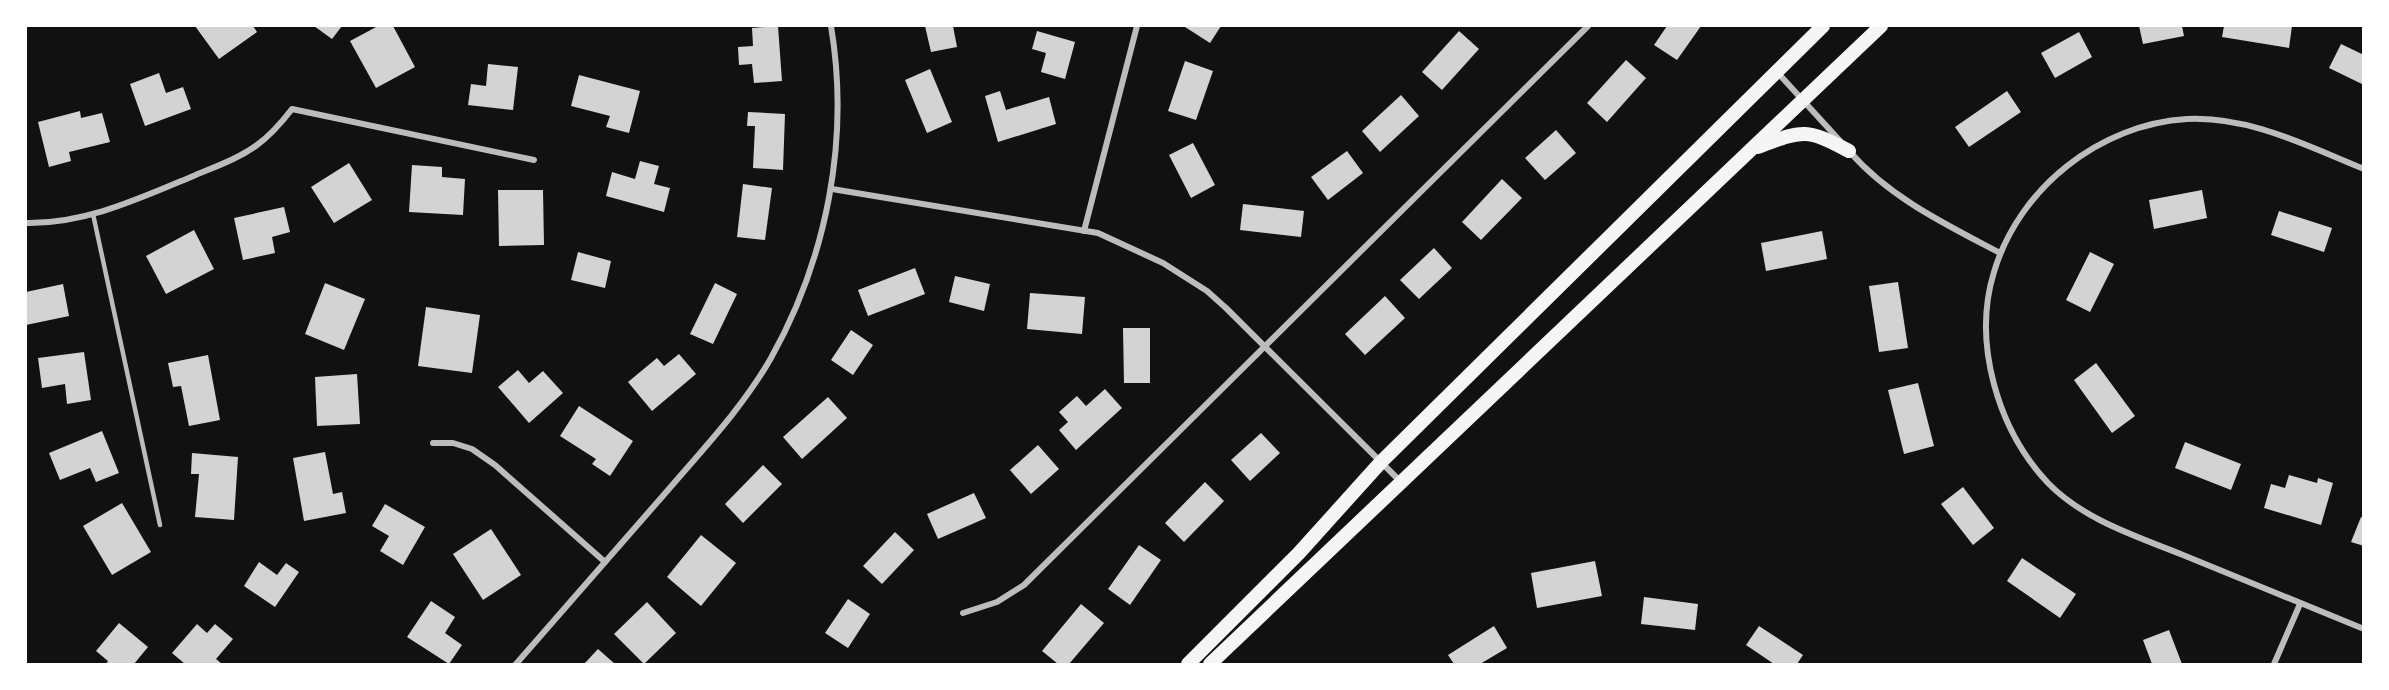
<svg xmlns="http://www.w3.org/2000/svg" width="2389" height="690" font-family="Commissioner,sans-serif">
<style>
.building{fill:#d3d3d3}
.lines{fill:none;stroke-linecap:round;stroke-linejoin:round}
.service{stroke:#bcbcbc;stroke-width:4.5}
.minor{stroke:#bcbcbc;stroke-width:6}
.primary{stroke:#f5f5f5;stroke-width:14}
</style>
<rect width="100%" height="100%" fill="#111"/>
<g class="building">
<path d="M195,26h58l4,6 -38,27z"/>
<path d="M314,26h28l-10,13z"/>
<path d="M378,26h15l22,41 -39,21 -26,-47z"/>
<path d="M778,26l4,55 -28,2 -2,-19 -13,1 -1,-18 15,-1 -1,-18z"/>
<path d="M925,26h28l4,21 -26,5z"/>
<path d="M1186,26h35l-11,17 -25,-16z"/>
<path d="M1667,26h34l-24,34 -23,-15z"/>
<path d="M2139,26h43l2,10 -41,8z"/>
<path d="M2224,26h68l-3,22 -67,-11z"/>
<path d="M1037,31l38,11 -10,37 -24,-7 5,-19 -14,-4z"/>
<path d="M1459,31l20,18 -37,41 -20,-18z"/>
<path d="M2079,32l13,25 -37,21 -14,-25z"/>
<path d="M2341,44l23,11v30l-35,-17z"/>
<path d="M1626,60l20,18 -39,44 -20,-19z"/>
<path d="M1185,61l28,10 -17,49 -28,-9z"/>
<path d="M488,64l30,3 -5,43 -45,-5 3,-21 15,2z"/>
<path d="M930,69l22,53 -25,11 -22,-53z"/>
<path d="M159,73l7,20 17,-6 8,22 -46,17 -15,-42z"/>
<path d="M579,75l61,16 -11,42 -23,-6 4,-11 -39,-10z"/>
<path d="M1000,91l6,19 43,-13 7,27 -58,18 -13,-46z"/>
<path d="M2007,91l14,21 -52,35 -14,-20z"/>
<path d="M1401,95l18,21 -39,36 -18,-21z"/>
<path d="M80,111l1,7 21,-5 8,29 -41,10 2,9 -22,6 -11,-45z"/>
<path d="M748,112l37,2 -2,56 -30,-2 2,-42h-8z"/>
<path d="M1556,130l20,23 -31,27 -20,-22z"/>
<path d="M1193,143l22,42 -24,13 -22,-43z"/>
<path d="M1347,151l16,22 -35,27 -17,-23z"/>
<path d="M640,161l19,5 -5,18 16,4 -6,24 -58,-16 6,-24 23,7z"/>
<path d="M349,163l23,37 -38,23 -23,-36z"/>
<path d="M412,165l30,2v10l23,2 -2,36 -54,-3z"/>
<path d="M1502,179l20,19 -41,42 -19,-18z"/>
<path d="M743,184l29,4 -7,52 -28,-3z"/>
<path d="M498,190h45l1,55 -45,1z"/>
<path d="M2202,190l5,28 -53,11 -5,-29z"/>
<path d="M1243,204l61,7 -3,26 -61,-7z"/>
<path d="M284,207l6,25 -18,5 3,16 -32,7 -9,-42z"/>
<path d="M2279,211l53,17 -8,24 -53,-17z"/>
<path d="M194,230l20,39 -48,25 -20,-38z"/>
<path d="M1822,231l5,28 -61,12 -5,-28z"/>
<path d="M1434,248l18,20 -33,31 -19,-19z"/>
<path d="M578,252l33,9 -6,27 -34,-8z"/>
<path d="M2090,252l24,12 -24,48 -24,-12z"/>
<path d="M915,268l10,26 -57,22 -10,-26z"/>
<path d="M955,276l35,8 -6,27 -35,-9z"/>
<path d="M1898,282l10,66 -29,4 -10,-66z"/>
<path d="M325,283l40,16 -21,51 -39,-16z"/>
<path d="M715,283l22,11 -24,50 -23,-10z"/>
<path d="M63,284l6,32 -43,9v-33z"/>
<path d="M1030,293l55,4 -3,37 -55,-5z"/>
<path d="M1385,296l20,22 -40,37 -20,-21z"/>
<path d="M426,307l54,8 -8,58 -54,-7z"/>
<path d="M1123,328h27v55h-26z"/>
<path d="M851,330l22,15 -20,30 -22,-15z"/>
<path d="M84,352l7,48 -24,4 -2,-20 -23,4 -4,-30z"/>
<path d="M679,354l17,20 -44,37 -24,-29 29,-24 7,8z"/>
<path d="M208,355l12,65 -31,6 -8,-40 -8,1 -5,-24z"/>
<path d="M2096,363l39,53 -23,17 -38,-53z"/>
<path d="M518,370l11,13 14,-12 20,22 -34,30 -31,-36z"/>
<path d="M357,374l3,50 -43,2 -2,-49z"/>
<path d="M1918,383l16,63 -30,8 -16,-64z"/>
<path d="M1105,389l17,19 -46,42 -17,-20 9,-8 -9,-10 18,-16 9,10z"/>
<path d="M828,397l19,21 -45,41 -19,-22z"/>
<path d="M579,406l54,35 -23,35 -18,-12 4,-5 -36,-23z"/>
<path d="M102,431l17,42 -23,9 -6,-14 -30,12 -11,-27z"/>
<path d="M1261,433l19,20 -30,28 -19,-21z"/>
<path d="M2185,442l56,22 -10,26 -56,-22z"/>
<path d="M1038,445l21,24 -28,25 -21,-24z"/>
<path d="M325,452l8,42 9,-2 4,21 -42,8 -11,-63z"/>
<path d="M192,453l46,4 -4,63 -39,-3 4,-43h-8z"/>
<path d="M763,465l19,19 -39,39 -18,-19z"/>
<path d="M2289,475l28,8 1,-5 15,5 -12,42 -57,-17 7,-24 14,4z"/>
<path d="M1205,482l19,19 -40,41 -19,-19z"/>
<path d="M1963,487l31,41 -21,17 -32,-41z"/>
<path d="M974,493l12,25 -48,21 -11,-25z"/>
<path d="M122,503l29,49 -39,23 -29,-49z"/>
<path d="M385,504l40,23 -22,38 -23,-14 9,-15 -17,-10z"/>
<path d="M2361,517l3,1v28l-13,-4z"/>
<path d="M491,529l30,46 -38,25 -30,-46z"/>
<path d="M895,532l19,18 -32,34 -19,-18z"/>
<path d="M701,535l35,28 -35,43 -34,-29z"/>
<path d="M1139,545l22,15 -31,45 -22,-16z"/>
<path d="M2022,558l54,36 -16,24 -53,-37z"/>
<path d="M1595,561l7,35 -65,12 -6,-35z"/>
<path d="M259,562l18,13 9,-12 13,9 -24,35 -31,-21z"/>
<path d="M1644,597l54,7 -3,26 -54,-6z"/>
<path d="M848,599l22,15 -22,34 -23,-15z"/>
<path d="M431,601l24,16 -10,16 17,12 -13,19 -42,-27z"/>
<path d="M647,602l29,31 -32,31 -30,-30z"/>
<path d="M1081,604l23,19 -35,41h-11l-16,-13z"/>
<path d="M119,623l29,24 -14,17h-28l2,-3 -12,-10z"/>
<path d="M197,624l10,9 8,-9 18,15 -17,20 6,5h-37l-13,-11z"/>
<path d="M1494,626l13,22 -27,16h-26l-6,-9z"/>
<path d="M1759,626l44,29 -6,9h-23l-28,-19z"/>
<path d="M2169,630l13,34h-30l-9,-24z"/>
<path d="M598,649l17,15h-31z"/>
</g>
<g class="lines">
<path class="service" d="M93,214l67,311"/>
<g class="minor">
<path d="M1777,72l64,70"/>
<path d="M1850,152c40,46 97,73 150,101"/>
<path d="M2364,169c-57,-23 -114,-53 -177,-50 -87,5 -168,69 -193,153 -22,71 4,158 54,211 36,37 88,53 135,72 60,25 121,49 181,74"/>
<path d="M832,189l266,44 65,30 44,28 19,17 175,174"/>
<path d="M26,223c59,1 112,-24 165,-46 23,-10 47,-18 66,-32 14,-10 25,-23 35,-36l242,51"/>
<path d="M1084,231l53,-205"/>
<path d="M433,443h20l19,6 23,16 110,97"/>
<path d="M963,613l34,-11 27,-17 564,-559"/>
<path d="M516,664c50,-58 101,-116 152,-174 36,-42 75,-83 103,-132 56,-100 79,-219 60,-332"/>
<path d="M2274,664l26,-60"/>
</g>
<g class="primary">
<path d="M1758,147c45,-17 48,-19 91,4"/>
<path d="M1188,664l111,-111 82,-91 442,-436"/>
<path d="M1210,664l671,-638"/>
</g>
</g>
<rect width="2389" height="690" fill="none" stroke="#ffffff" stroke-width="54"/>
</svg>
